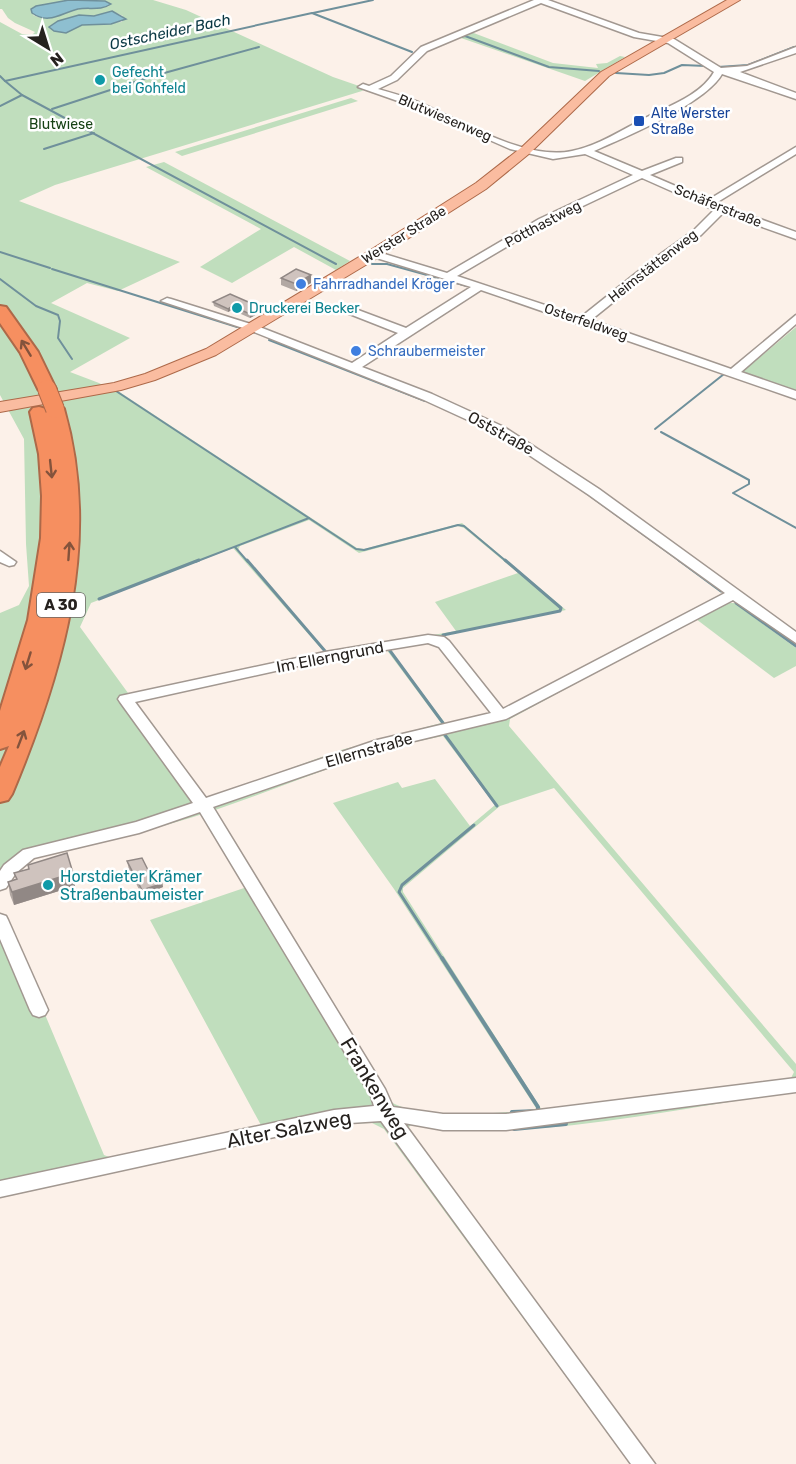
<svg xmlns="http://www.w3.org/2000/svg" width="796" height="1464" font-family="Rubik,sans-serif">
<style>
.green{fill:#c0debd;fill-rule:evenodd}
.water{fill:#8ebfd0;stroke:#6f909b;stroke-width:1.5}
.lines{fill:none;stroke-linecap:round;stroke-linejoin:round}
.stream-far2{stroke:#6f909b;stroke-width:2}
.stream-far1{stroke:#6f909b;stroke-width:3}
.stream{stroke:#6f909b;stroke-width:4}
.minor-casing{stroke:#a29891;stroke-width:3}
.major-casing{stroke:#ad6949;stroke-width:2}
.highway-casing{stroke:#ad6949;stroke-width:4}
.minor{fill:#fff;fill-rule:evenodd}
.major{fill:#fabca0;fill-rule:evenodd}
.highway{fill:#f68f60;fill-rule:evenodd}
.highway-bridge-casing{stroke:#ad6949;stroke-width:20;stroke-linecap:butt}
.highway-bridge{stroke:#f68f60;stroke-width:18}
.wall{fill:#b2a8a3}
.shaded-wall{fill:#918885}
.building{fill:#cfc3be;stroke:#918885;stroke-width:1.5}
.oneway{stroke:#84533c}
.culture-dot{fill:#0f9aa8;stroke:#fff;stroke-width:2}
.transit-dot{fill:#1a4fb4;stroke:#fff;stroke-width:2}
.shop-dot{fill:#3f7fe0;stroke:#fff;stroke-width:2}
.labels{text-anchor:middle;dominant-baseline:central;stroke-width:5;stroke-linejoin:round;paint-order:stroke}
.far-culture-label{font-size:14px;fill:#0d838f;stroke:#fff;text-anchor:start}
.far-transit-label{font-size:14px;fill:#164399;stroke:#fff;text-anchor:start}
.far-street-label{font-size:14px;fill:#26221f;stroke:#fff}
.far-park-label{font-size:14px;fill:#174215;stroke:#fff}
.far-shop-label{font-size:14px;fill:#366cbe;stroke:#fff;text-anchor:start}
.far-water-label{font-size:15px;font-style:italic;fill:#0a3844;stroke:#fff}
.shield{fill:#fff;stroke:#676462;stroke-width:1.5}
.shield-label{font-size:15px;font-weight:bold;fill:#26221f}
.street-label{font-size:16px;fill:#26221f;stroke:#fff}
.culture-label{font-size:16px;fill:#0d838f;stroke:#fff;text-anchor:start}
.near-street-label{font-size:20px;fill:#26221f;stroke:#fff}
</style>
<rect width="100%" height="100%" fill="#fcf1e9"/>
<g class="green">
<path d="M0,0h69l-36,7v8c19,9 29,-4 47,-6 10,-2 19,0 29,-3l-4,-5 -17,-1h65l33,10 147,67 32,11 -3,3 -307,94 -36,16 161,61 -62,29 -31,-8 -36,20 79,35 -60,34 29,11 16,9 3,-1 239,157 7,1 98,-26 104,87 -124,26 57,70 9,2 110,-57 7,6 -115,62 -1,7 287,338v28c-127,16 -257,51 -385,33l-5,5 249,334h-25l-246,-335 -12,-6 -36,1 -336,74v-274l41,81 63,150 10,4 148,-32 -112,-207 97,-33 142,214c36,22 105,11 146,9l1,-2 -142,-219 -61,-86 65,-21 4,6 33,-9 35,47 25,-21 -52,-69c-79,15 -149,47 -225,73 -36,12 -73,22 -109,32l-5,-9 -65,13 -18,9 -21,20v-261l19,-8 10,-19 -3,-42 -2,-105 -24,-44v-373l22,12 10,1 3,-3 -20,-9 -7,-5 -6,-9h-2zM112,11l11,5 -1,6 -40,3 -16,8 -12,-2 -5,-4 9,-6 21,-6 15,1zM309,520l50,33 99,-27 6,2 54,45 -83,29 21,29 -128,22 -90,-103 2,-4zM233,548l92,105 -189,41 -8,-1 -48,-66 11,-24zM430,642l8,2 52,64 -2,6 -43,9 -56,-74zM386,649l55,74 -100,27 -130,47 -9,-2 -66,-91 3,-4 189,-42zM554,788l240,284 -3,6 -187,27 -62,5 -139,-218v-4l97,-82z"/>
<path d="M471,32l82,31 45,5 -2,-4 11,-1 13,-7 5,1 -40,24 -124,-43z"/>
<path d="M351,98l7,3 -176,55 -7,-4z"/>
<path d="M164,162l186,99 -14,9 -42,-23 -62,36 -32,-16 61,-38 -115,-62z"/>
<path d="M796,327v67l-55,-21z"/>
<path d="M727,603h7l62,45v18l-22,12 -78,-59z"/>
</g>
<g class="water">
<path d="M69,0l36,1 6,3c-10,7 -22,3 -33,5 -17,4 -29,16 -46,4l-1,-4 5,-3z"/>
<path d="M112,11l14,8 -15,5 -29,1 -16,8 -12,-2 -5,-4 9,-6 21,-6 15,1z"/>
</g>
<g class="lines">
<g class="stream-far2">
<path d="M313,13l60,-13"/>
<path d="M460,37l5,-1 84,31 50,4"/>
<path d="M718,67l30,-2 46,-18"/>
<path d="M616,73l33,2 15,-2 18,-8 24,1"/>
<path d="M157,75l102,-28"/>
<path d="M0,76l5,5 307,-68 100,39"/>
<path d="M5,81l17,14 314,169"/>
<path d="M0,106l22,-11"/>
<path d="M52,109l98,-32"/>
<path d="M44,149l50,-16"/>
<path d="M0,252l50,16"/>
<path d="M372,264h15l80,22"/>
<path d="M52,269l185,58"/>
<path d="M0,279l36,27 22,9 2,6 -2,17 14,21"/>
<path d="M269,340l156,61"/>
<path d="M116,391l240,158 8,1 94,-25 6,1 43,36"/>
<path d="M655,429l69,-55 -2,-2"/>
<path d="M661,432l88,48v4l-16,9 63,35"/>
<path d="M579,488l102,74"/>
<path d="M235,547l13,15"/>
<path d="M195,562l114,-44"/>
</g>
<g class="stream-far1">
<path d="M247,560l78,91"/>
<path d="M679,560l42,31"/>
<path d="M99,599l100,-39"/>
<path d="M736,603l60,43"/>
<path d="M443,635l117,-24 1,-3 -56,-48"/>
<path d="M388,648l55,75"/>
<path d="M445,735l52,71"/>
<path d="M443,960l-44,-68 3,-7 72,-60"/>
</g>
<g class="stream">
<path d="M442,958l96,149v4l-26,1 -1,3"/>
<path d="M514,1129l52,-5"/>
</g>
<g class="minor-casing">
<g id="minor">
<path d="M534,0h14l91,33 35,6 47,29 26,-2 49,-19v6l-56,19 56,21v6l-74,-25c-16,29 -96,63 -128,77l48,20 34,-13h6v4l-32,13 58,25 88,-53v7l-80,49 80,29v7l-73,-26 -22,22 -38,27 -72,58 140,49 65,-54v9l-55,48 55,19v8l-315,-109 -119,77 70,27 72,33 95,62 197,143v11l-63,-43 -227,119 -121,29 -172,59 172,282 8,18 50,7h63l290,-36v14l-290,38h-63l-39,-7 251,341h-24l-250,-343 -47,3 -334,73v-16l334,-71 40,-4 -3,-10 -171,-284 -61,21 -105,25 -18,15 -10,15 -6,2v-19l4,-6 19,-15 113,-28 57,-19 -73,-101 -2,-3 2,-3 205,-44 103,-17 16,2 5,4 54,68 222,-116 -136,-98 -93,-62 -72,-33 -175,-70 -88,-29 6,-3 4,1 86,27 95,37 46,-30 -56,-22v-4h8l56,21 65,-41 -101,-31v-4h8l69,21 92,-54 94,-44 -48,-21 -32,5 -43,-10 -98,-43 -54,-19 5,-3 6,2 22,-10 30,-29zM541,3l93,34 34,6 46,29c-13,23 -45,34 -67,45 -24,12 -49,29 -75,34 -46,10 -109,-29 -151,-48 -14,-6 -29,-10 -43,-14l19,-9 30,-29zM642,178l72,32 -21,21 -38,27 -74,59 -124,-41 90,-53zM428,643l11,4 52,66 -114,27 -171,58 -71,-96 190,-42z"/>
<path d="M0,551l16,11 -2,3 -5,1 -9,-4z"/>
<path d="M0,914l6,2 2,4 40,90 -3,5 -6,2 -6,-2 -3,-5 -30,-71z"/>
</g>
</g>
<g class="major-casing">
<path id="major" d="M727,0h13l-131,76 -79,77 -44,36 -107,68 -163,98 -61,25 -34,10 -121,22v-10l114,-19 31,-9 61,-25 163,-98 107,-68 46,-36 79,-75z"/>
</g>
<g class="highway-casing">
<g id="highway">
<path d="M0,306l6,1 32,45 18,37 -3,4h-12l-3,-4 -18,-37 -20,-29z"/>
<path d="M55,404l6,1 3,4c38,132 -1,263 -52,385l-4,6 -8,2v-35l9,-21 -9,3v-38l28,-91 13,-82 1,-42 -3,-42 -9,-42 3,-4 6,-1 7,2 3,-4z"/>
</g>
</g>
<use href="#minor" class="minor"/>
<use href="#major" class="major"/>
<use href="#highway" class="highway"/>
<g class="highway-bridge-casing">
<path id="highway-bridge" d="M47,389l8,20"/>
</g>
<use href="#highway-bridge" class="highway-bridge"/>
</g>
<g class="wall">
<path d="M311,275v8l-15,8 -15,-6v-7z"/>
<path d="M213,302l50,9 -13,7 -18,-8 -4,2 -14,-6z"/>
<path d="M127,861l22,11 14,15 -5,2 1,5 -15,5 -15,-29z"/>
<path d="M28,865l45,8 2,13 -61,19 -4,-10 -2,-13 8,-3 -2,-6 15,-4z"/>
</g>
<g class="shaded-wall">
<path d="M311,275v8l-15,8v-7z"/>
<path d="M232,306v4l-4,2v-3z"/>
<path d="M262,308l1,3 -13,7v-4z"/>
<path d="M73,873l2,13 -61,19 -2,-13z"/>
<path d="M162,879l1,8 -5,2 1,5 -15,5 -2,-9 14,-9z"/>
</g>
<g class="building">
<path d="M296,269l15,6 -15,9 -15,-6z"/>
<path d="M230,294l32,14 -12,6 -18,-8 -4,3 -15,-7z"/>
<path d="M67,853l6,20 -61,19 -4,-10 9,-3 -3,-6 15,-4 -1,-4z"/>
<path d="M142,858l7,14 8,-2 5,9 -6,2 2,4 -16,5 -15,-29z"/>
</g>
<defs><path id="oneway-shaft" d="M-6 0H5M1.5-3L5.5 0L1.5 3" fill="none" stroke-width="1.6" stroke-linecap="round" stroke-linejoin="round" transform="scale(1.5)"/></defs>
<g class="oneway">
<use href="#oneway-shaft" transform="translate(26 348) rotate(-121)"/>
<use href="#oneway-shaft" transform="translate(51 469) rotate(84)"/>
<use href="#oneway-shaft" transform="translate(69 551) rotate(-86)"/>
<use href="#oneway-shaft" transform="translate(28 661) rotate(107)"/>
<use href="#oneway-shaft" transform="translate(21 739) rotate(-69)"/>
</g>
<g class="culture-dot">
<circle cx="100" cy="80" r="6"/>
<circle cx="237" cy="308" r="6"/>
<circle cx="48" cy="885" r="6"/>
</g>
<rect class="transit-dot" x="633" y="115" width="12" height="12" rx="3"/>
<g class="shop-dot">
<circle cx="301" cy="284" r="6"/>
<circle cx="356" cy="351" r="6"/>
</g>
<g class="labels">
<g class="far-culture-label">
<text x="112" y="72">Gefecht<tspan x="112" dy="16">bei Gohfeld</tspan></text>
<text x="249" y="308">Druckerei Becker</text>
</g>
<g class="far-transit-label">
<text x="651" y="113">Alte Werster<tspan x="651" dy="16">Straße</tspan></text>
</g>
<g class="far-street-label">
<text transform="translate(445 118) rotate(23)">Blutwiesenweg</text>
<text transform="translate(718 206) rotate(22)">Schäferstraße</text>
<text transform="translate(543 224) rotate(-28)">Potthastweg</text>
<text transform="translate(404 235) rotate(-32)">Werster Straße</text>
<text transform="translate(653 266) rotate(-38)">Heimstättenweg</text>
<text transform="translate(586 322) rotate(19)">Osterfeldweg</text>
</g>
<g class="far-park-label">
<text x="61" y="124">Blutwiese</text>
</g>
<g class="far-shop-label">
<text x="313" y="284">Fahrradhandel Kröger</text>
<text x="368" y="351">Schraubermeister</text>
</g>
<g class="far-water-label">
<text transform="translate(170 32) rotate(-12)">Ostscheider Bach</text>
</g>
<rect class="shield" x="37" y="593" width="48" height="24" rx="4.5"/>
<g class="shield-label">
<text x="61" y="605">A 30</text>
</g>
<g class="street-label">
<text transform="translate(501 433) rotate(29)">Oststraße</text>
<text transform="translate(330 657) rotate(-11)">Im Ellerngrund</text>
<text transform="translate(369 750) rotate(-16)">Ellernstraße</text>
</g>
<g class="culture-label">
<text x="60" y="876">Horstdieter Krämer<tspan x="60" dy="18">Straßenbaumeister</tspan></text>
</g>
<g class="near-street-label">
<text transform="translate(375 1088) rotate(59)">Frankenweg</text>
<text transform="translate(289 1129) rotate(-11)">Alter Salzweg</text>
</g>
</g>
<g transform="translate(48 48) rotate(142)" stroke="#ffffff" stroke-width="4.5" paint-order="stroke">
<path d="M0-4.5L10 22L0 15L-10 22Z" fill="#26221f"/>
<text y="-9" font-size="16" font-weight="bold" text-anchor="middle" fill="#26221f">N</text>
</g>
</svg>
